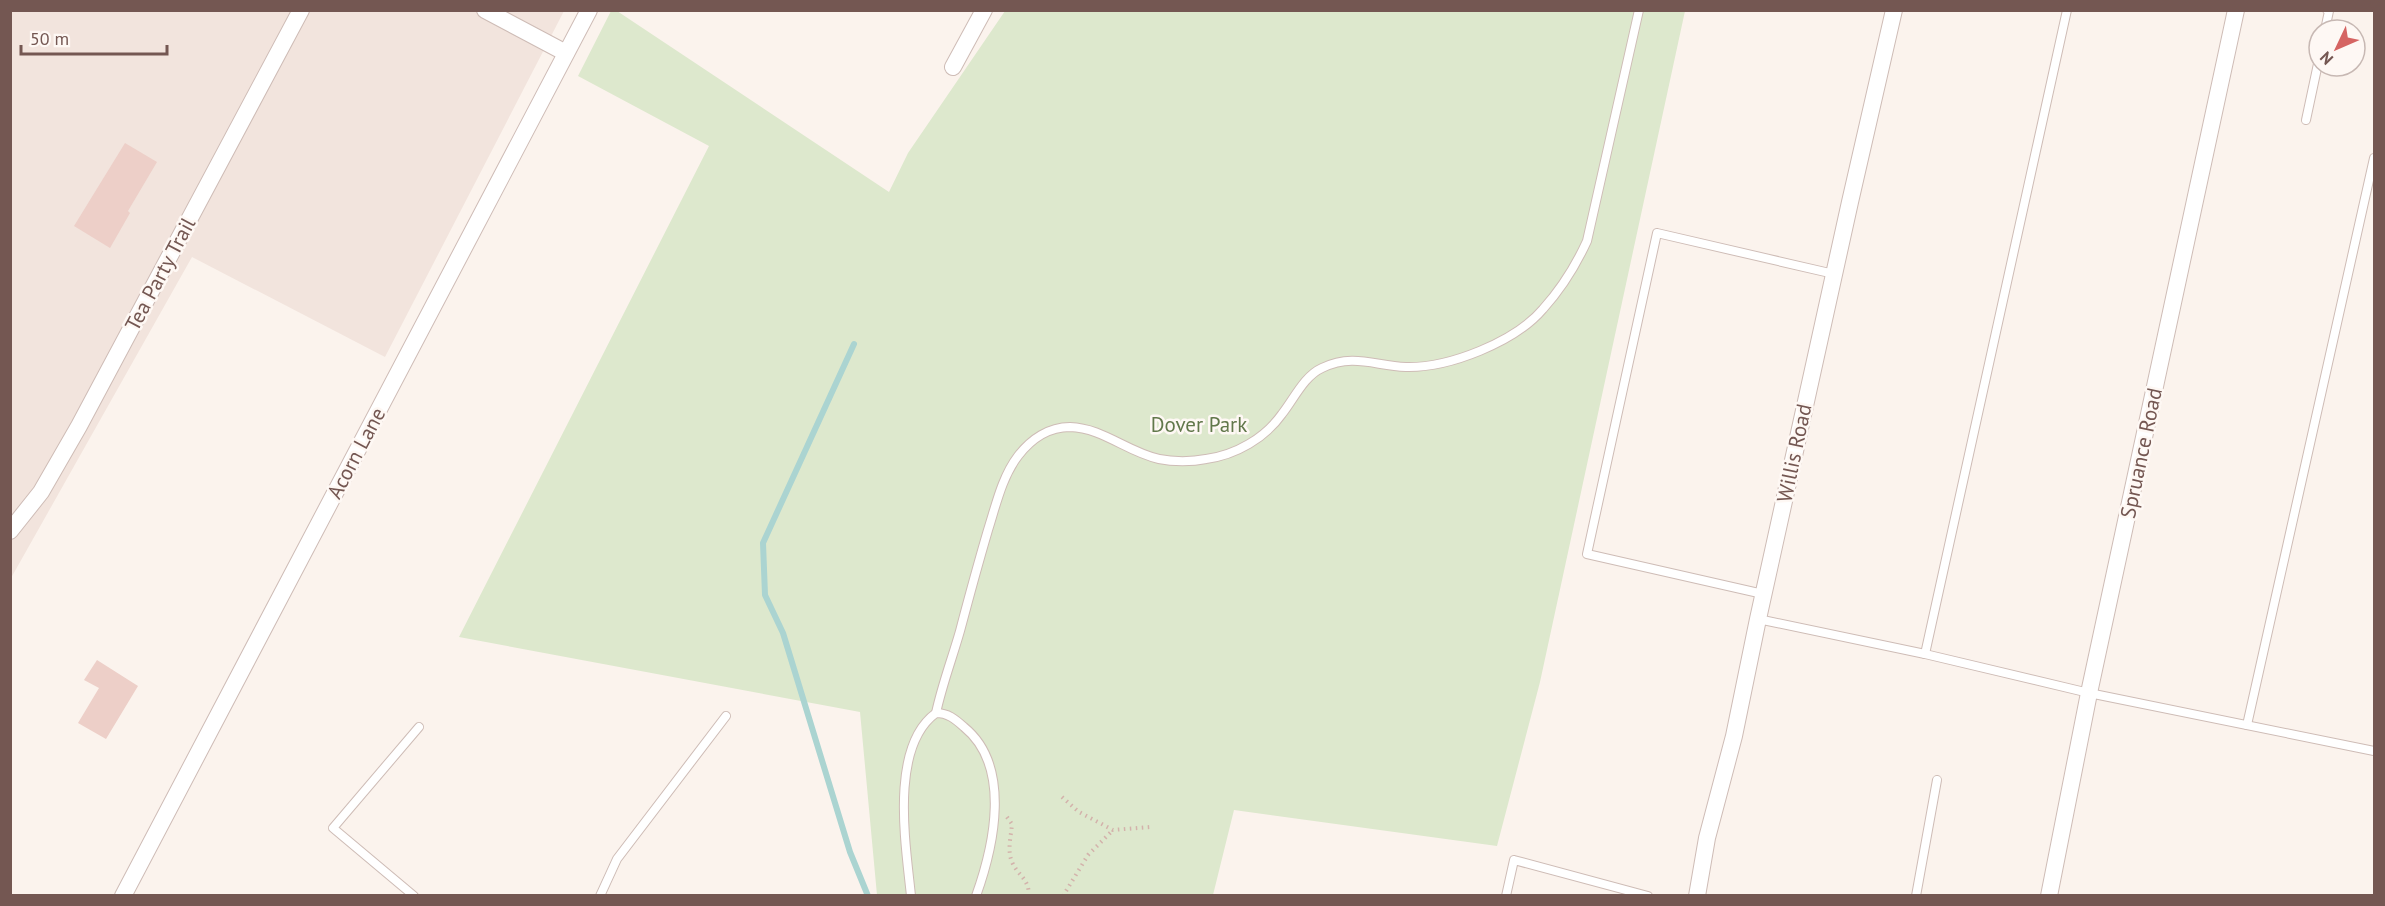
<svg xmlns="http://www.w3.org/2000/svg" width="2385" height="906" font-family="'PT Sans',sans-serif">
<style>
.residential{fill:#f2e4dd}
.green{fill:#dde8cd}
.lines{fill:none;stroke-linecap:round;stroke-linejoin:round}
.stream{stroke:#abd4d1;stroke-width:6}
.building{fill:#edcfc8}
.lane-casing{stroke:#cebcb6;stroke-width:10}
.street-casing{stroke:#cebcb6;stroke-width:18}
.path{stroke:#d3b2ab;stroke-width:4;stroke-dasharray:1.5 4.5;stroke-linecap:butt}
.lane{stroke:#fff;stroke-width:8}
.street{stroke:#fff;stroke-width:16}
.labels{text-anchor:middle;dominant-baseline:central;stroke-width:5;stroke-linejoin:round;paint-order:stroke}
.street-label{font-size:21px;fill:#745752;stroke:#fef8f4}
.park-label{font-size:21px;fill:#62784b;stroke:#fef8f4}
</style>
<rect width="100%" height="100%" fill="#fbf3ed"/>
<path class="residential" d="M11,11h553l-179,346 -193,-100 -181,321z"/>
<path class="green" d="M611,11h6l272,181 19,-39 97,-142h680l-145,671 -43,164 -263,-36 -21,85h-336l-17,-183 -401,-75 250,-491 -131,-70z"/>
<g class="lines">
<path class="stream" d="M854,344l-91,199 2,52 18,38 67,219 18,44"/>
</g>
<g class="building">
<path d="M125,143l32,19 -29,49 2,2 -20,35 -36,-22z"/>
<path d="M97,660l41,26 -32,53 -28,-16 21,-35 -15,-8z"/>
</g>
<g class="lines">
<g class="lane-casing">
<g id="lane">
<path d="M2325,30l4,-19 -2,-1"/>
<path d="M2306,120l13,-61"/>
<path d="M1763,594l-176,-40 70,-321 177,41"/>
<path d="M1758,619l167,35 164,39 285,58"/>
<path d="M1925,654l142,-644"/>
<path d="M936,713c6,-28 16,-54 24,-82 9,-34 18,-67 28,-101 8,-25 14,-53 30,-74 13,-17 31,-29 52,-29 33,1 57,25 89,32 14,3 33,3 47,0 30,-4 59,-21 76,-45 12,-15 22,-38 40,-46 32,-15 53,-2 84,-1 43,1 109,-25 137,-58 18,-20 33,-44 44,-68l52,-231"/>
<path d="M2247,725l127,-567"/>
<path d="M414,896l-81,-68 86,-101"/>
<path d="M600,896l17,-37 109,-143"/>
<path d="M911,896c-5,-50 -22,-149 25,-183 12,0 19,6 28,14 48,39 30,119 12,169"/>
<path d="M1506,896l8,-36 134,36"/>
<path d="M1916,896l21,-116"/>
</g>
</g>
<g class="street-casing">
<g id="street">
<path d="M485,10l81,43"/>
<path d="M953,67l31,-57"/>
<path d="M10,531l31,-39 38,-66 222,-416"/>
<path d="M123,896l466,-886"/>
<path d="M1697,896l10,-58 27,-102 24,-117 92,-417 44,-192"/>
<path d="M2049,896l40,-203 147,-683"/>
</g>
</g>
<g class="path">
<path d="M1062,797l17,15 34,18 37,-3"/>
<path d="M1007,817l5,7c-1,13 -5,26 0,38 6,14 17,16 17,34"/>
<path d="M1063,896l25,-41 25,-25"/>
</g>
<use href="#lane" class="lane"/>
<use href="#street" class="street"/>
</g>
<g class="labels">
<g class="street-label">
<text transform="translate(160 274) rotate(-62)">Tea Party Trail</text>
<text transform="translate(356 453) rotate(-62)">Acorn Lane</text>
<text transform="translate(1794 453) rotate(-78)">Willis Road</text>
<text transform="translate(2141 453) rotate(-78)">Spruance Road</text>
</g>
<g class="park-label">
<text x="1199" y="424">Dover Park</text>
</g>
</g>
<rect width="2385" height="906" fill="none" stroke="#745752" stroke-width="24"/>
<g transform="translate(2337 48) rotate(226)"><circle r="28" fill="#fef8f4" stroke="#c7b8b3" stroke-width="1.5"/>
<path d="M0-4.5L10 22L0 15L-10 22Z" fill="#d56462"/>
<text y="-9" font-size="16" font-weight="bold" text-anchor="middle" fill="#745752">N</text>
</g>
<path d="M21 45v9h146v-9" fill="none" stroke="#745752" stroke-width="3"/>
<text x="30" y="45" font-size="18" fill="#745752" stroke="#fef8f4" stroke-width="4.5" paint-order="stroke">50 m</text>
</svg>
